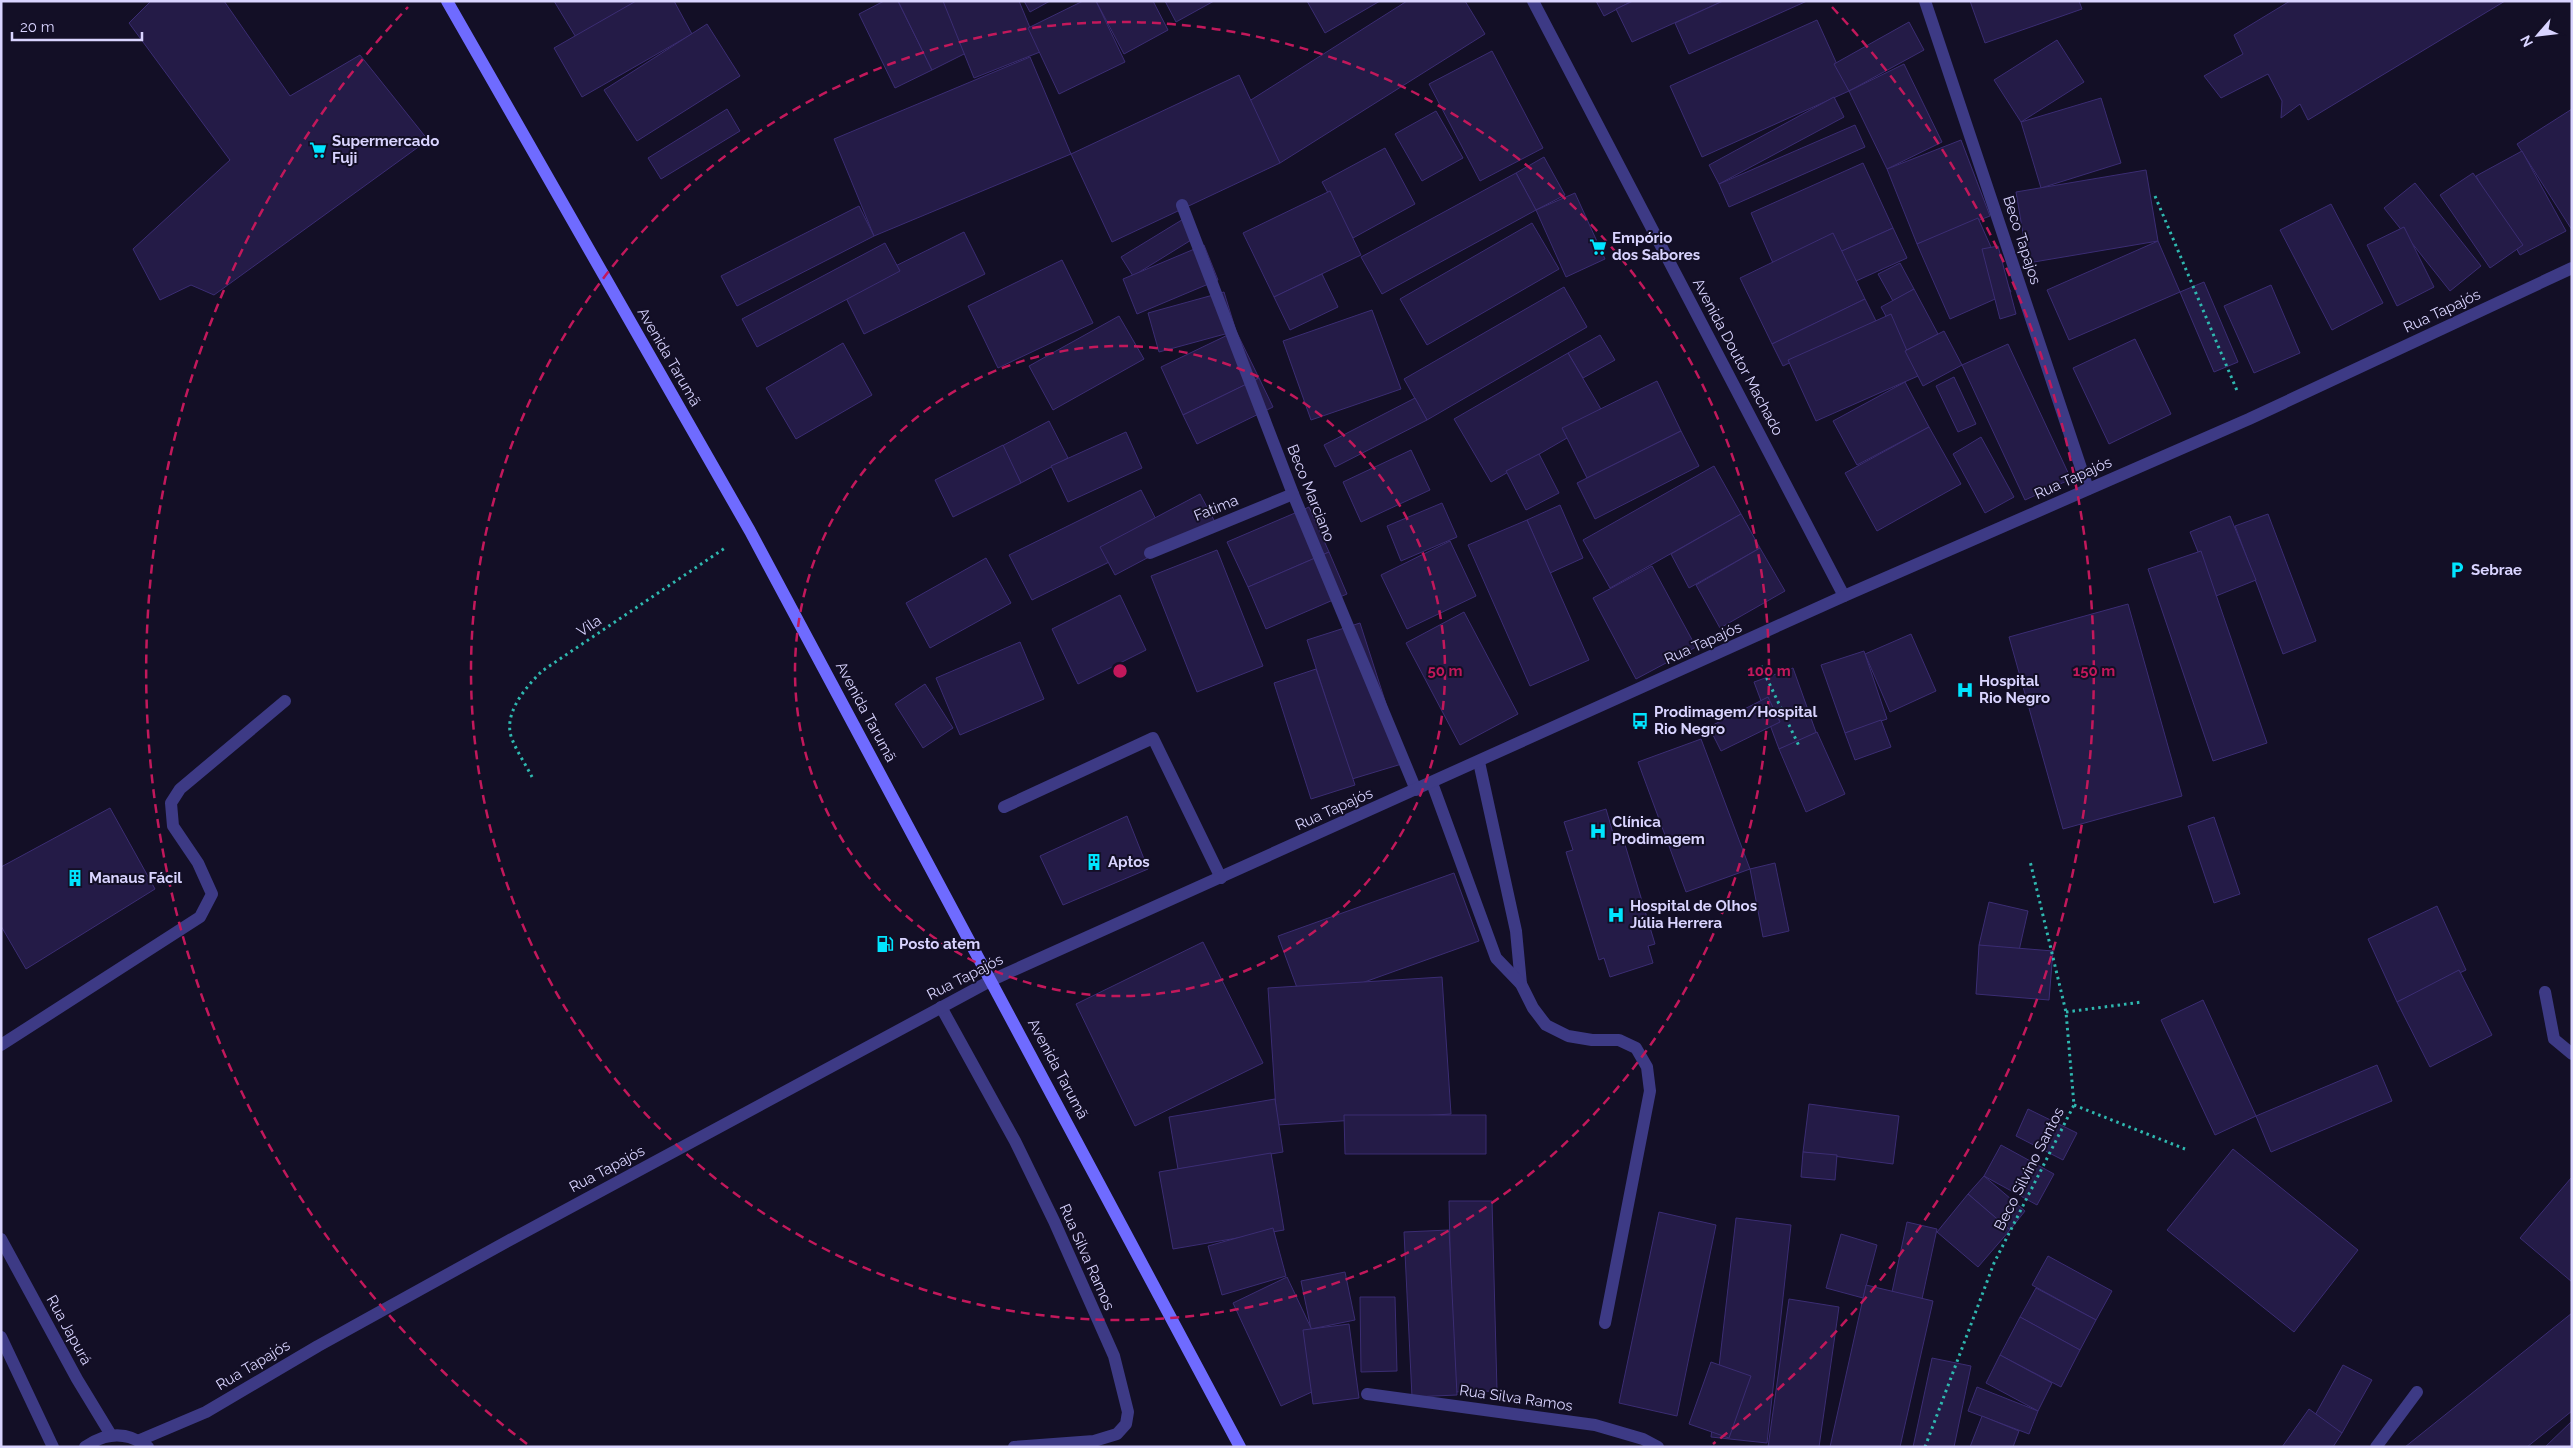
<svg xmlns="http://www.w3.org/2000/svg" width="2573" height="1448" font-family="Raleway,sans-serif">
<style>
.building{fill:#241b47;stroke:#3b2d73}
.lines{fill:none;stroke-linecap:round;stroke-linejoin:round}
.path{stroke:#2fb8b0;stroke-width:3;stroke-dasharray:2.5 4;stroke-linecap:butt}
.service{stroke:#3d3a85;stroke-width:12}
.minor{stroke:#3d3a85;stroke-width:12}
.tertiary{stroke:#3d3a85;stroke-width:12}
.secondary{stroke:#6f6bff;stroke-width:12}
.ring{fill:none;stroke:#c2185b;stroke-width:2.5;stroke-dasharray:9 6}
.labels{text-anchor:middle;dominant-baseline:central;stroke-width:4;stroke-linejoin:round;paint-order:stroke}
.poi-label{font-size:15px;font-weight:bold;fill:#d9d4ff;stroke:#130f26;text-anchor:start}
.street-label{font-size:15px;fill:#d9d4ff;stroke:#130f26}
.centre{fill:#c2185b;stroke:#130f26;stroke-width:2.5}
.ring-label{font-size:15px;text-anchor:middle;font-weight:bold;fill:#c2185b;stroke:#130f26;stroke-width:4;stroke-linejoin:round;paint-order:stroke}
</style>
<rect width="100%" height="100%" fill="#130f26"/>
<g class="building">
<path d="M151,1h73l66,95 70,-41 68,85 -214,155 -23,-10 -31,15 -27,-51 97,-89 -101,-137z"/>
<path d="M554,1h83l-60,38z"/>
<path d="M636,1h38l18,33 -110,63 -28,-49z"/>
<path d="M884,1h14l34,69 -37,18 -36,-74z"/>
<path d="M898,1h47l25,50 -38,19z"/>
<path d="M943,1h76l21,51 -66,26z"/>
<path d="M1024,1h26l-20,11z"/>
<path d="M1083,1h13l29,61 -66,32 -31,-66z"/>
<path d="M1096,1h57l15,29 -44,24z"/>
<path d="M1165,1h49l-38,21z"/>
<path d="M1307,1h73l-55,32z"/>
<path d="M1407,1h58l20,33 -205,129 -37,-58z"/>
<path d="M1596,1h36l-28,15z"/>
<path d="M1633,1h90l-91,41 -16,-33z"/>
<path d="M1723,1h84l-118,53 -14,-31z"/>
<path d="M1970,1h109l3,8 -97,34z"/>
<path d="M2290,1h215l-197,119 -8,-16 -19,14 1,-17 -14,-27 -47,24 -17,-22 39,-22 -9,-19z"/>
<path d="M1817,20l32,71 -147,66 -32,-71z"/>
<path d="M1909,22l15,28 -75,41 -15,-27z"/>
<path d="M707,24l33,52 -103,65 -33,-51z"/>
<path d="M2057,40l27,42 -63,40 -27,-42z"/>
<path d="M1492,51l51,97 -63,33 -51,-97z"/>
<path d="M1030,57l41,97 -197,82 -40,-97z"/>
<path d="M1904,64l38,78 -55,27 -38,-78z"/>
<path d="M1239,75l41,88 -168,79 -41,-88z"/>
<path d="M1834,97l10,20 -125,67 -10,-19z"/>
<path d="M2101,98l20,65 -80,25 -20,-66z"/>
<path d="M727,109l13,22 -79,48 -13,-21z"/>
<path d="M2572,109v121l-55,-86z"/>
<path d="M1436,111l27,47 -41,23 -27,-47z"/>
<path d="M1855,125l10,22 -136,60 -10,-23z"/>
<path d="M1961,140l29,76 -73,28 -30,-75z"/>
<path d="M1385,148l30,56 -62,34 -31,-56z"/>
<path d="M2522,151l44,80 -46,24 -44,-79z"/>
<path d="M1544,157l21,38 -29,15 -20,-37z"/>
<path d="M1863,163l30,65 -113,51 -29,-66z"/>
<path d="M2146,170l12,71 -130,22 -12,-71z"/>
<path d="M1516,173l20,37 -154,84 -21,-37z"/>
<path d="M2473,173l50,72 -33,23 -50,-73z"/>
<path d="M2415,183l66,83 -31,25 -66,-83z"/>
<path d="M1330,191l31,64 -87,42 -31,-64z"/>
<path d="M1575,193l30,66 -39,18 -30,-67z"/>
<path d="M2331,204l52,99 -51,27 -52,-100z"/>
<path d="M859,206l15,30 -137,70 -16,-30z"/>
<path d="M1185,218l11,19 -63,39 -12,-19z"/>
<path d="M1978,218l33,74 -61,27 -33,-75z"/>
<path d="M1532,223l27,46 -132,76 -27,-46z"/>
<path d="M2404,227l30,60 -37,19 -30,-61z"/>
<path d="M1893,228l14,30 -102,46 -14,-30z"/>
<path d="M964,232l21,42 -121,60 -21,-42z"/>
<path d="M1833,233l32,66 -93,45 -32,-66z"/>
<path d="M2158,241l22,51 -111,48 -22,-50z"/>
<path d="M885,243l15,28 -143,76 -15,-28z"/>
<path d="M1204,245l14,35 -81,34 -14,-35z"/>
<path d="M1998,246l18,68 -16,5 -18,-70z"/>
<path d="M1062,260l31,63 -95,45 -30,-62z"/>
<path d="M1900,263l14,26 -21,12 -15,-27z"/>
<path d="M1322,274l16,33 -48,23 -16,-33z"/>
<path d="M2204,282l34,80 -24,10 -34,-80z"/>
<path d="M2271,285l29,68 -46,20 -30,-67z"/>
<path d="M1564,287l23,40 -160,93 -23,-41z"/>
<path d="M1914,289l24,45 -33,17 -24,-44z"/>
<path d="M1224,292l12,39 -77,21 -11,-39z"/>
<path d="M1865,299l11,22 -93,45 -11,-22z"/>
<path d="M1372,310l29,79 -90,31 -28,-79z"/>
<path d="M1891,314l27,62 -102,45 -28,-61z"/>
<path d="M1119,316l25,43 -91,51 -24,-44z"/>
<path d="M1236,331l23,47 -76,37 -22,-48z"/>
<path d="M1944,331l18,34 -39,21 -18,-35z"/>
<path d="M1600,335l15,25 -32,18 -15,-25z"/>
<path d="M2135,339l36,75 -62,30 -36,-76z"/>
<path d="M843,343l29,52 -76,44 -30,-51z"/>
<path d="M2008,344l63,135 -46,21 -63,-135z"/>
<path d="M1568,353l37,63 -114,66 -37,-63z"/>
<path d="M1954,377l22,47 -18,8 -22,-46z"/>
<path d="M1259,378l14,29 -76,37 -14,-29z"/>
<path d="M1657,381l24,50 -94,47 -25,-50z"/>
<path d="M1905,382l24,45 -72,38 -24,-44z"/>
<path d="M1415,398l12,22 -92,47 -11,-22z"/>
<path d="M1049,421l19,37 -47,25 -19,-37z"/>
<path d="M1929,427l32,57 -84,47 -32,-58z"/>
<path d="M1681,431l18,35 -104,53 -18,-36z"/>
<path d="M1126,432l16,36 -74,34 -17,-36z"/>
<path d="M1981,437l33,60 -29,16 -32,-59z"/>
<path d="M1003,445l18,38 -68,34 -18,-37z"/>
<path d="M1411,450l19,40 -69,32 -18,-40z"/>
<path d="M1539,454l20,39 -33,17 -20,-39z"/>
<path d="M1714,466l27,48 -131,74 -27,-48z"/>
<path d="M1141,490l23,45 -132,65 -23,-45z"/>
<path d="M1200,494l15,28 -100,53 -15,-28z"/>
<path d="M1442,503l15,34 -56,24 -14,-35z"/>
<path d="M1560,505l23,53 -33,15 -23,-53z"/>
<path d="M1309,507l20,45 -81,35 -21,-45z"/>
<path d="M1741,514l19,34 -71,40 -18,-34z"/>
<path d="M2268,514l48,127 -33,13 -48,-128z"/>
<path d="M2230,516l26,64 -40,16 -26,-64z"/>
<path d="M1527,520l62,140 -59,26 -62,-141z"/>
<path d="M1450,541l26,55 -69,33 -26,-54z"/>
<path d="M1760,548l25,43 -65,37 -24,-43z"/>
<path d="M1217,550l46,116 -66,26 -46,-116z"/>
<path d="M2201,551l66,192 -54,18 -65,-192z"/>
<path d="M1329,552l18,42 -81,35 -18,-42z"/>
<path d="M986,558l25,45 -81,45 -24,-45z"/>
<path d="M1652,566l44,81 -60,32 -43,-81z"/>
<path d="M1120,595l26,55 -68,34 -26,-55z"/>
<path d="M2128,604l54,192 -119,33 -54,-192z"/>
<path d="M1464,612l54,102 -58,31 -54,-102z"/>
<path d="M1360,623l45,140 -53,16 -45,-139z"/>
<path d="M1911,634l25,57 -46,21 -25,-58z"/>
<path d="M1020,642l24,57 -84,36 -24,-57z"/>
<path d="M1864,651l23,68 -42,14 -24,-68z"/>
<path d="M1793,668l24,67 -38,14 -25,-67z"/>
<path d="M1316,669l39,116 -44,14 -37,-116z"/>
<path d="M925,684l28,44 -30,20 -28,-44z"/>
<path d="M1768,697l12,25 -59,29 -12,-24z"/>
<path d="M1881,720l10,27 -36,13 -10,-27z"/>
<path d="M1817,732l28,62 -39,18 -27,-63z"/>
<path d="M1701,739l49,130 -64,23 -48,-130z"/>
<path d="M110,808l45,81 -129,80 -25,-43v-59z"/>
<path d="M1606,809l9,31 8,-2 32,106 -7,2 5,17 -43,14 -6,-19 -5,2 -33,-108 7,-2 -9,-28z"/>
<path d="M1127,816l21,53 -85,36 -23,-49z"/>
<path d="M2214,817l26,77 -26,9 -26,-77z"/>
<path d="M1775,863l14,68 -26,6 -13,-68z"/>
<path d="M1454,873l25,68 -176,63 -25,-68z"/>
<path d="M1989,902l39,9 -10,44 -39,-10z"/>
<path d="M2437,906l29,64 -69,32 -29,-63z"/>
<path d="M1203,942l60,121 -128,63 -59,-122z"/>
<path d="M1979,945l74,6 -4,49 -73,-6z"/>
<path d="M2459,970l33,65 -62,32 -33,-65z"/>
<path d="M1442,977l9,137 -174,11 -9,-137z"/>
<path d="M2203,1000l53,116 -41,19 -54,-115z"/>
<path d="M2377,1065l15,36 -121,51 -15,-36z"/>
<path d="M1275,1099l8,53 -105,17 -9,-52z"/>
<path d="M1809,1104l90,12 -6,48 -90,-12z"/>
<path d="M2028,1109l49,24 -14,27 -47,-24z"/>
<path d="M1344,1115h142v39h-141z"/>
<path d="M2001,1145l53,29 -17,31 -53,-29z"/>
<path d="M2233,1149l125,101 -64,82 -127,-102z"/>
<path d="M1803,1152l34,3 -2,25 -34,-3z"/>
<path d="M1271,1153l13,77 -111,19 -14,-77z"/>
<path d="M1984,1176l41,35 -15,19 -42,-36z"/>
<path d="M2571,1178l1,1v103l-52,-44z"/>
<path d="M1968,1194l42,36 -32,37 -41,-35z"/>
<path d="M1449,1201h43l5,190 -44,1z"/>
<path d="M1659,1212l57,13 -39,191 -58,-13z"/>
<path d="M1736,1218l55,7 -24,218 -56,-6z"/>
<path d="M1907,1222l30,7 -15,70 -30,-7z"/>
<path d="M1273,1228l13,48 -64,19 -14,-49z"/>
<path d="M1449,1230l8,165 -45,2 -8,-165z"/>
<path d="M1841,1234l36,11 -14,53 -37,-10z"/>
<path d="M2048,1256l64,35 -16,29 -64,-35z"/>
<path d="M1345,1272l10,48 -44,9 -10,-48z"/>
<path d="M1287,1277l49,104 -55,25 -48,-103z"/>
<path d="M1866,1285l67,16 -33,146h-70z"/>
<path d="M2036,1288l60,32 -16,30 -60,-33z"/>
<path d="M1360,1297h35l2,74 -36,1z"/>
<path d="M1789,1299l50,8 -20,140h-51z"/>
<path d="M2572,1313v98l-45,36h-122z"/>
<path d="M2020,1317l60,33 -19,37 -61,-32z"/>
<path d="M1349,1324l10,74 -46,6 -10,-74z"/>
<path d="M2000,1355l52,28 -14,28 -52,-28z"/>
<path d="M1932,1358l39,8 -17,81h-41z"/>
<path d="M1711,1362l40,14 -22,62 -40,-14z"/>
<path d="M2343,1365l29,15 -30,53 -28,-16z"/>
<path d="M1977,1387l61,24 -9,23 -61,-23z"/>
<path d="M2309,1409l33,24 -9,14h-51z"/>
<path d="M1982,1416l37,15 -6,16h-43z"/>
<path d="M2572,1421v26h-27z"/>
</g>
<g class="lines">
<g class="path">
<path d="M2155,196l83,197"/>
<path d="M1761,666l38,80"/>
<path d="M532,777c-6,-12 -15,-25 -20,-38 -10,-25 14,-52 30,-68l183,-123"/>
<path d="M2066,1012l76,-10"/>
<path d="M2074,1105l111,44"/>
<path d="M1925,1447l69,-184 80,-158 -8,-93 -36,-151"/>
</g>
<g class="service">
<path d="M1479,762l37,169 5,53"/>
<path d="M1432,783l64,175 25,26 12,24 13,17 22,11 24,4h27l17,8 11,19 3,24 -45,232"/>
<path d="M1004,807l149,-69 68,140"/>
<path d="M2545,992l9,47 18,15"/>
<path d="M1,1045l199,-128 12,-23 -14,-31 -25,-37 -2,-23 9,-14 105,-88"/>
<path d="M2376,1447l41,-55"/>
</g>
<g class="minor">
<path d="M1533,1l311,595"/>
<path d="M1925,1l163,488"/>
<path d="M1182,205l111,289 123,296"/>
<path d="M1150,553l143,-59"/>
<path d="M941,1007l74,134 39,80 60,135 14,56 -2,12 -9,10 -23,7 -80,6"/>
<path d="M1,1239l76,140 34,56"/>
<path d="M1,1337l52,110"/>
<path d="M1367,1394l228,31 48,14 15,8"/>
<path d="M140,1440l66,-28 112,-66 190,-105 484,-261"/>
<path d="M85,1447c21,-15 42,-16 63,0"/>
</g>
<path class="tertiary" d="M992,980l852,-384 405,-177 323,-151"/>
<path class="secondary" d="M447,1l303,530 490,916"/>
</g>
<g class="ring">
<circle cx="1120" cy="671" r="325"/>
<circle cx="1120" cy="671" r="649"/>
<path d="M527 1444A974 974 0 0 1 408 7M1832 7A974 974 0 0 1 1713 1444"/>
</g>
<defs>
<g id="supermarket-bare" transform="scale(1.35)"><path d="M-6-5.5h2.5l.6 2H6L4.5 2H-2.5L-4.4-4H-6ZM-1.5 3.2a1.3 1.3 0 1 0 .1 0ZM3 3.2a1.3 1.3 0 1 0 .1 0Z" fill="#00e5ff" stroke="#130f26" stroke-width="2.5" paint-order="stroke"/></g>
<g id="parking-bare" transform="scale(1.35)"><path d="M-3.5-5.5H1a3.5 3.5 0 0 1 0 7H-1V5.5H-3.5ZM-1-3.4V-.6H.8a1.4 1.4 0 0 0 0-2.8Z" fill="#00e5ff" stroke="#130f26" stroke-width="2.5" paint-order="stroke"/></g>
<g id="hospital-bare" transform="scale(1.35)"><path d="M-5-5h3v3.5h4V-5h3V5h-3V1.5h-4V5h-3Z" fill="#00e5ff" stroke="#130f26" stroke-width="2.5" paint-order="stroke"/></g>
<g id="bus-bare" transform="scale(1.35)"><path d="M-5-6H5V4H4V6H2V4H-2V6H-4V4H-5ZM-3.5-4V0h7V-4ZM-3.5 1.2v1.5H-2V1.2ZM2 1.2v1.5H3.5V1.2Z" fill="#00e5ff" stroke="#130f26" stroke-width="2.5" paint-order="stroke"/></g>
<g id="building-bare" transform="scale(1.35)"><path d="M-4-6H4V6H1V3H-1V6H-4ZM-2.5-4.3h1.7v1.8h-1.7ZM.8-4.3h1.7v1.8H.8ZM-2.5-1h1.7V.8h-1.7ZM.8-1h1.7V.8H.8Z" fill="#00e5ff" stroke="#130f26" stroke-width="2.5" paint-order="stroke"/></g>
<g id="fuel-bare" transform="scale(1.35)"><path d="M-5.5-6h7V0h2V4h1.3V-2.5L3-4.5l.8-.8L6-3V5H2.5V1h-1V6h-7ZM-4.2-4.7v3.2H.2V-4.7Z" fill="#00e5ff" stroke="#130f26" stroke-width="2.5" paint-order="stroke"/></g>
</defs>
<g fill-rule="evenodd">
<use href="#supermarket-bare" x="318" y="150"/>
<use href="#supermarket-bare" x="1598" y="247"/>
<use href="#parking-bare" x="2457" y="570"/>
<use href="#hospital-bare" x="1965" y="690"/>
<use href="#bus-bare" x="1640" y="721"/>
<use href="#hospital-bare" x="1598" y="831"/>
<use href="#building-bare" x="1094" y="862"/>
<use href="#building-bare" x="75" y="878"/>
<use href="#hospital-bare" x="1616" y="915"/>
<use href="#fuel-bare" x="885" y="944"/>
</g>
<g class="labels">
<g class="poi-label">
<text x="332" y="141">Supermercado<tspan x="332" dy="17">Fuji</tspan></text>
<text x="1612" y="238">Empório<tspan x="1612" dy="17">dos Sabores</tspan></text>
<text x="2471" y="570">Sebrae</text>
<text x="1979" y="681">Hospital<tspan x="1979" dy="17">Rio Negro</tspan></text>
<text x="1654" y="712">Prodimagem/Hospital<tspan x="1654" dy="17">Rio Negro</tspan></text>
<text x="1612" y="822">Clínica<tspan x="1612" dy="17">Prodimagem</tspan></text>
<text x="1108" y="862">Aptos</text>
<text x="89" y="878">Manaus Fácil</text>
<text x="1630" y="906">Hospital de Olhos<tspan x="1630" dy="17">Júlia Herrera</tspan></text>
<text x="899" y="944">Posto atem</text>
</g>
<g class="street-label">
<text transform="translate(2022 240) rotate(72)">Beco Tapajos</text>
<text transform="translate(2442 311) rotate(-25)">Rua Tapajós</text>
<text transform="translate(669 357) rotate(60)">Avenida Tarumã</text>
<text transform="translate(1738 357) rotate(62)">Avenida Doutor Machado</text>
<text transform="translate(2073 478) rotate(-24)">Rua Tapajós</text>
<text transform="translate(1311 493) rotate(68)">Beco Marciano</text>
<text transform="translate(1216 508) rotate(-22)">Fatima</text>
<text transform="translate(589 626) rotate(-34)">Vila</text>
<text transform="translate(1703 643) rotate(-24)">Rua Tapajós</text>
<text transform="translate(866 712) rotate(62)">Avenida Tarumã</text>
<text transform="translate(1334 809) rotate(-24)">Rua Tapajós</text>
<text transform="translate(965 977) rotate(-27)">Rua Tapajós</text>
<text transform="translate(1058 1069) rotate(62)">Avenida Tarumã</text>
<text transform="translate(607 1169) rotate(-28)">Rua Tapajós</text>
<text transform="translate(2029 1169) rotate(-63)">Beco Silvino Santos</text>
<text transform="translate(1087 1257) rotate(66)">Rua Silva Ramos</text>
<text transform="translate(69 1330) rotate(61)">Rua Japurá</text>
<text transform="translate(253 1365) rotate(-31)">Rua Tapajós</text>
<text transform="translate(1516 1398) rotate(8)">Rua Silva Ramos</text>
</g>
</g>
<circle cx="1120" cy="671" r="8" class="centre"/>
<g class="ring-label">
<text x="1445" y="676">50 m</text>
<text x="1769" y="676">100 m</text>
<text x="2094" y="676">150 m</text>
</g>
<rect width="2573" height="1448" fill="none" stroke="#d9d4ff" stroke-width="5"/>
<g transform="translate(2538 35) rotate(242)" stroke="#130f26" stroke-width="4" paint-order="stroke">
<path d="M0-4L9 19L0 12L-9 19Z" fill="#d9d4ff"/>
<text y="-8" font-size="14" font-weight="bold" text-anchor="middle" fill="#d9d4ff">N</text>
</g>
<path d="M12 32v8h130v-8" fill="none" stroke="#d9d4ff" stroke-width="2.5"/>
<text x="20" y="32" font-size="15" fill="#d9d4ff" stroke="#130f26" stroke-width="4" paint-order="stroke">20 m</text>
</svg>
